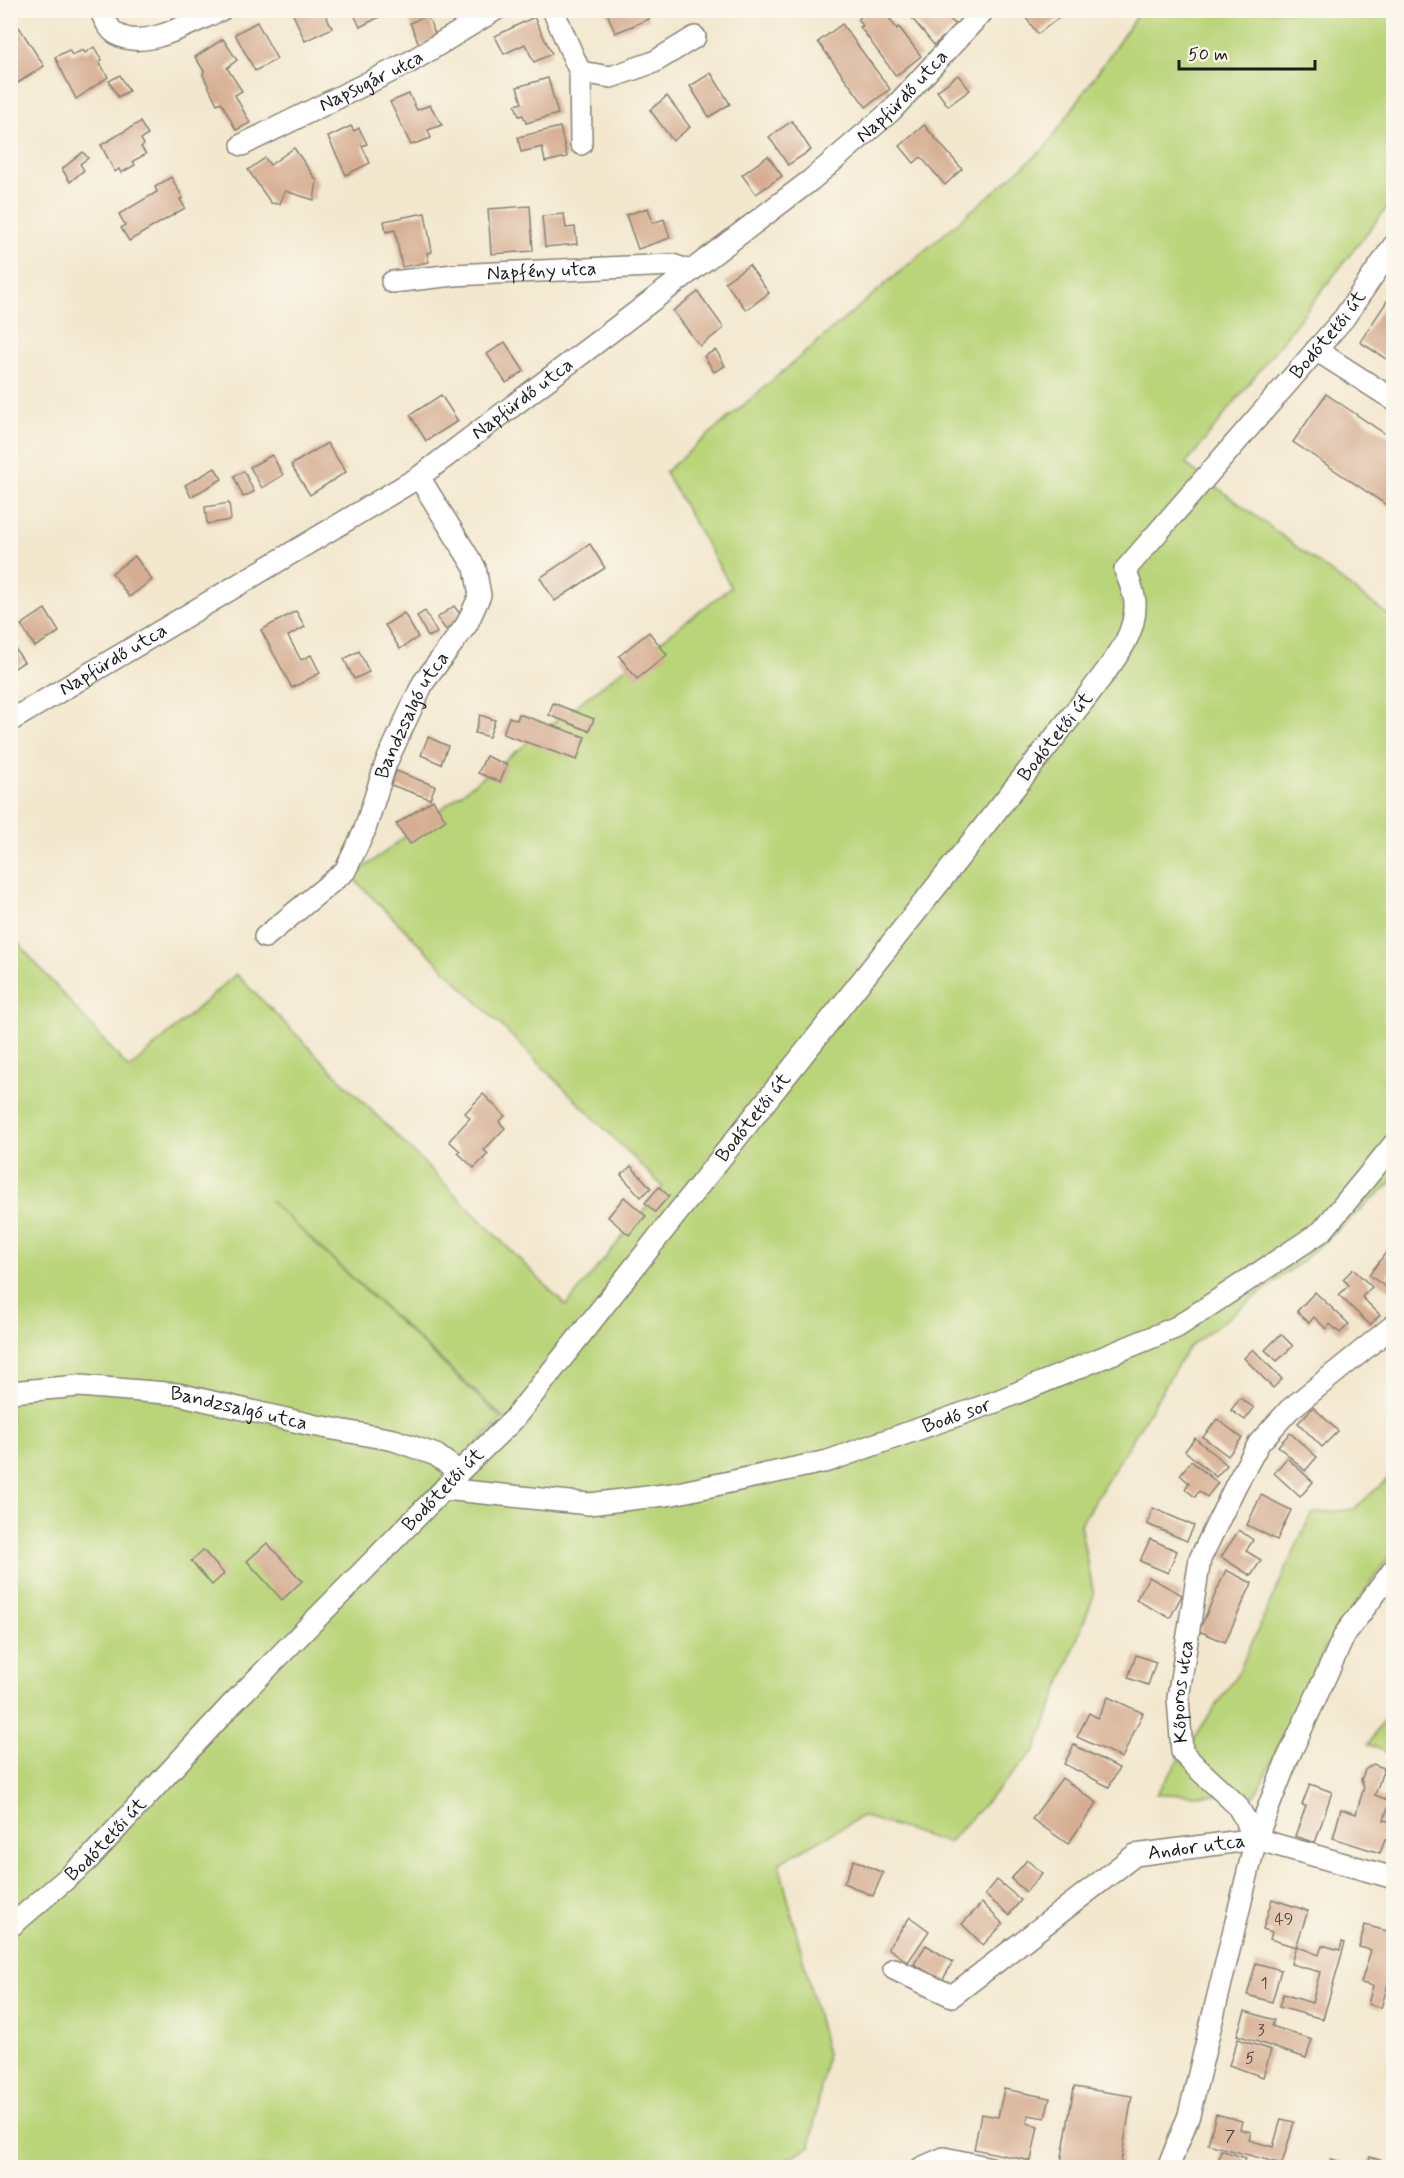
<svg xmlns="http://www.w3.org/2000/svg" width="1404" height="2178" font-family="Mynerve,sans-serif">
<style>
.green{fill:#bad479;stroke:#6b784a;stroke-width:1.5;fill-rule:evenodd}
.building{fill:#d6ad92}
.lines{fill:none;stroke-linecap:round;stroke-linejoin:round}
.minor-casing{stroke:#888275;stroke-width:24}
.minor{stroke:#fff;stroke-width:21}
.labels{text-anchor:middle;dominant-baseline:central;stroke-width:4.5;stroke-linejoin:round;paint-order:stroke}
.number-label{font-size:16px;fill:#4a403a}
.street-label{font-size:20px;fill:#1c1c1c;stroke:#fbf7ec}
</style>
<rect width="100%" height="100%" fill="#fbf7ec"/>
<filter id="ink" filterUnits="userSpaceOnUse"><feTurbulence type="fractalNoise" baseFrequency=".0167" numOctaves="2"/><feDisplacementMap in="SourceGraphic" scale="12" xChannelSelector="R" yChannelSelector="G"/><feConvolveMatrix kernelMatrix="1 2 1 2 8 2 1 2 1" color-interpolation-filters="sRGB"/></filter>
<filter id="wash" filterUnits="userSpaceOnUse"><feTurbulence type="fractalNoise" baseFrequency=".008" numOctaves="4" result="noise"/><feDisplacementMap in="SourceGraphic" scale="24" xChannelSelector="R" yChannelSelector="G"/><feGaussianBlur stdDeviation="1.35" result="paint"/><feColorMatrix in="noise" values="0 0 0 0 0 0 0 0 0 0 0 0 0 0 0 0 0 1.4 0 .05"/><feComposite in="paint" operator="in"/></filter>
<g filter="url(#wash)">
<rect width="100%" height="100%" fill="#f3e7ce"/>
<g class="green">
<path d="M1140,11h253v189l-207,264 207,155v562l-92,81 -113,86 -108,177 14,70 -58,154 -88,94 -86,-27 -83,47 48,191 -17,93 -42,21 -757,-1 -1,-1233 119,135 107,-95 330,332 97,-119 -311,-310 379,-290 -66,-115 381,-325zM270,1201l236,219 -356,357 352,-358z"/>
<path d="M1393,1474v77l-70,101 -68,144 -99,-2 81,-119 74,-161 43,-5z"/>
<path d="M1393,1707v48l-25,-11z"/>
</g>
<g id="blocks">
<g class="building">
<path d="M294,10h29l9,18 -27,13 -13,-29z"/>
<path d="M352,10h31l2,4 -25,13z"/>
<path d="M606,10h40l3,9 -34,14z"/>
<path d="M870,10h5l3,5 6,-4 13,18 2,-2 22,29 -25,20 -36,-49 3,-1 -5,-7z"/>
<path d="M919,10h24l13,16 -22,19 -23,-28z"/>
<path d="M1020,10h39l3,5 -24,19z"/>
<path d="M672,11h15l-13,5z"/>
<path d="M427,15l10,23 -17,8 -10,-23z"/>
<path d="M534,17l18,37 -18,8 -9,-18 -21,10 -9,-18z"/>
<path d="M257,22l20,37 -22,12 -20,-37z"/>
<path d="M842,24l48,65 -24,18 -48,-65z"/>
<path d="M19,27l25,39 -34,22v-55z"/>
<path d="M223,39l14,21 -10,8 15,23 -7,4 15,28 -14,7 -15,-28 -4,2 -14,-29 1,-4 -9,-14z"/>
<path d="M94,47l8,13 -3,2 9,15 -32,22 -21,-42 14,-7 3,5 11,-5 2,3z"/>
<path d="M711,73l19,31 -21,13 -19,-31z"/>
<path d="M120,75l9,16 -11,6 -9,-16z"/>
<path d="M958,75l12,15 -22,16 -11,-15z"/>
<path d="M548,78l10,36 -32,9 -3,-8 -4,1 -4,-11 7,-2 -5,-16z"/>
<path d="M409,94l8,16 13,-5 12,20 -14,5 3,8 -20,7 -21,-43z"/>
<path d="M667,96l23,31 -17,14 -23,-31z"/>
<path d="M792,121l19,29 -23,15 -19,-28z"/>
<path d="M140,122l8,13 -7,4 3,6 -3,2 5,7 -13,7 2,4 -14,8 -2,-4 -4,3 -14,-27z"/>
<path d="M924,125l38,44 -17,16 -24,-28 -7,6 -14,-17z"/>
<path d="M351,126l3,5 5,-3 8,16 -5,2 8,17 -24,12 -18,-38z"/>
<path d="M560,127l7,30 -22,5 -3,-15 -21,5 -3,-15z"/>
<path d="M294,148l23,33 -3,19 -29,-9 -5,13 -9,-1 -23,-33 17,-12 5,7z"/>
<path d="M83,152l5,6 -8,6 4,6 -14,12 -8,-13z"/>
<path d="M768,156l14,20 -26,18 -14,-19z"/>
<path d="M171,177l12,21 -3,1 5,9 -56,33 -8,-13 4,-3 -6,-11 38,-22 -2,-5z"/>
<path d="M530,206l3,45 -42,3 -3,-45z"/>
<path d="M648,208l5,15 11,-4 6,19 -32,11 -12,-34z"/>
<path d="M425,213l7,39 -5,1 2,9 -27,5 -7,-37 -9,2 -2,-11z"/>
<path d="M564,214l2,14 9,-1 2,17 -32,3 -3,-31z"/>
<path d="M749,265l20,28 -23,17 -21,-28z"/>
<path d="M698,292l26,36 -24,18 -27,-35z"/>
<path d="M1391,295l3,2v67l-34,-22z"/>
<path d="M505,342l19,29 -18,12 -19,-29z"/>
<path d="M716,350l9,16 -11,6 -10,-16z"/>
<path d="M1326,394l68,46v70l-101,-68z"/>
<path d="M441,395l17,26 -32,20 -16,-26z"/>
<path d="M327,443l19,29 -36,23 -19,-30z"/>
<path d="M272,455l11,20 -21,13 -12,-21z"/>
<path d="M215,468l7,11 -31,18 -6,-12z"/>
<path d="M244,471l10,21 -11,5 -9,-21z"/>
<path d="M229,503l2,17 -24,4 -2,-17z"/>
<path d="M590,544l15,24 -50,33 -15,-23z"/>
<path d="M135,556l17,24 -23,17 -17,-24z"/>
<path d="M454,606l9,12 -17,12 -9,-12z"/>
<path d="M45,609l14,23 -24,15 -14,-22z"/>
<path d="M296,611l9,16 -17,9 13,24 10,-5 9,18 -28,15 -31,-58z"/>
<path d="M425,611l12,22 -9,4 -11,-21z"/>
<path d="M404,613l14,24 -18,12 -15,-24z"/>
<path d="M649,632l18,23 -30,24 -18,-23z"/>
<path d="M10,641l14,21 -14,9z"/>
<path d="M359,651l10,21 -15,7 -10,-20z"/>
<path d="M553,703l41,16 -5,12 -40,-16z"/>
<path d="M519,714l66,23 -8,23 -74,-26 6,-17 8,3z"/>
<path d="M480,715l15,5 -6,17 -14,-4z"/>
<path d="M428,737l20,9 -7,18 -20,-9z"/>
<path d="M486,756l21,9 -7,17 -22,-9z"/>
<path d="M396,771l39,15 -5,13 -39,-14z"/>
<path d="M433,800l13,20 -36,24 -14,-20z"/>
<path d="M483,1094l22,22 -6,6 6,6 -21,22 4,4 -14,14 -16,-15 2,-2 -11,-10 21,-23 -5,-5z"/>
<path d="M631,1166l20,22 -10,9 -20,-22z"/>
<path d="M659,1187l10,9 -14,16 -10,-9z"/>
<path d="M624,1197l22,19 -17,19 -21,-18z"/>
<path d="M1390,1247l4,3v17l-7,8 7,5v13l-25,-18z"/>
<path d="M1353,1269l19,18 -10,10 18,18 -10,10 -31,-30 10,-10 -6,-6z"/>
<path d="M1315,1292l34,32 -9,9 -10,-9 -4,5 -12,-12 -5,6 -12,-12z"/>
<path d="M1281,1334l12,12 -16,15 -12,-11z"/>
<path d="M1253,1349l29,30 -9,9 -29,-30z"/>
<path d="M1240,1398l14,10 -9,12 -14,-10z"/>
<path d="M1313,1407l25,24 -16,16 -24,-24z"/>
<path d="M1217,1419l25,19 -14,18 -25,-19z"/>
<path d="M1290,1433l27,24 -12,14 -27,-25z"/>
<path d="M1195,1438l32,27 -11,12 -31,-26z"/>
<path d="M1287,1458l26,24 -13,15 -26,-24z"/>
<path d="M1191,1461l27,22 -11,14 -8,-6 -4,6 -10,-8 4,-6 -9,-8z"/>
<path d="M1261,1495l30,15 -14,30 -30,-15z"/>
<path d="M1153,1508l41,18 -7,15 -40,-17z"/>
<path d="M1239,1530l14,10 -7,11 15,9 -10,16 -30,-19z"/>
<path d="M1150,1539l27,12 -9,22 -28,-12z"/>
<path d="M267,1543l35,38 -20,19 -35,-39z"/>
<path d="M203,1550l21,24 -12,11 -21,-24z"/>
<path d="M1226,1570l26,13 -27,59 -26,-11z"/>
<path d="M1149,1577l33,18 -12,23 -34,-18z"/>
<path d="M1136,1655l20,7 -8,23 -20,-7z"/>
<path d="M1108,1697l35,16 -21,45 -45,-21 12,-24 9,5z"/>
<path d="M1074,1745l45,23 -10,19 -45,-23z"/>
<path d="M1373,1764l11,4 -9,27 15,6 -6,19 10,3v20l-9,-3 -5,13 -47,-15 8,-29 15,5 8,-27 -3,-7 4,-10z"/>
<path d="M1062,1778l35,25 -29,41 -36,-25z"/>
<path d="M1310,1784l22,8 -17,51 -20,-7 11,-30 -4,-1z"/>
<path d="M854,1860l29,13 -10,23 -29,-13z"/>
<path d="M1027,1860l15,13 -16,19 -15,-13z"/>
<path d="M997,1880l24,20 -12,15 -24,-20z"/>
<path d="M1272,1899l36,12 -12,36 -26,-8 2,-7 -9,-3z"/>
<path d="M982,1903l21,21 -20,21 -21,-21z"/>
<path d="M910,1917l19,14 -21,31 -20,-14z"/>
<path d="M1365,1925l29,8v31l-13,44 -13,-4 5,-18 -12,-3 10,-33 -12,-3z"/>
<path d="M1342,1942l3,1 -22,76 -44,-12 4,-13 29,9 8,-31 -29,-8 5,-18 23,9 3,-10 18,5z"/>
<path d="M926,1945l27,17 -11,19 -28,-17z"/>
<path d="M1256,1963l25,7 -9,32 -25,-7z"/>
<path d="M1245,2011l29,9 -2,6 40,14 -6,18 -69,-23z"/>
<path d="M1238,2039l33,11 -8,27 -34,-12z"/>
<path d="M1074,2087l58,9 -12,72h-60z"/>
<path d="M1004,2089l46,9 -5,20 -17,-3 -1,8 11,3 -7,35 -57,-12 7,-35 17,3z"/>
<path d="M1216,2114l26,7 -2,8 11,3 -2,8 24,7 8,-28 13,3 -12,42 -74,-20z"/>
<path d="M1221,2150l25,8 -3,10 -25,-7z"/>
<path d="M1370,2157l16,5 -1,6h-18z"/>
<path d="M1331,2159l13,4 -1,5h-15z"/>
</g>
</g>
</g>
<g filter="url(#ink)">
<use href="#blocks" fill-opacity="0" stroke="#888275" stroke-width="1.5"/>
<g class="lines">
<g class="minor-casing">
<g id="minor">
<path d="M100,10c4,8 8,18 15,23 27,20 79,-12 106,-23"/>
<path d="M553,10l27,62 1,72"/>
<path d="M580,72l31,5 43,-15 41,-25"/>
<path id="s1" d="M242,145l168,-83 85,-52"/>
<path id="s2" d="M392,282l62,-7 218,-10 19,6"/>
<path d="M1316,350l78,50"/>
<path id="s3" d="M10,721l409,-244 392,-297 80,-69 93,-101"/>
<path id="s4" d="M265,937l80,-66 19,-39 22,-69 37,-80 44,-59 13,-29 -5,-27 -56,-91"/>
<path id="s5" d="M10,1392l69,-6 99,8 134,31 82,15 42,15 23,17"/>
<path id="s6" d="M444,1489l145,15 84,-10 155,-33 167,-59 182,-75 145,-96 72,-87"/>
<path id="s7" d="M1256,1839l-19,-34 -42,-39 -13,-14 -4,-54 22,-139 36,-74 23,-42 30,-33 105,-85"/>
<path id="s8" d="M10,1927l77,-66 144,-156 213,-216 15,-17 54,-52 576,-726c20,-28 48,-56 46,-92 -1,-10 -6,-22 -10,-32l219,-252 50,-73"/>
<path id="s9" d="M894,1969l58,27 183,-141 121,-16 138,39"/>
<path d="M921,2168l23,-10 47,10"/>
<path d="M1168,2168l21,-53 67,-276 31,-79 58,-126 49,-65"/>
</g>
</g>
<use href="#minor" class="minor"/>
</g>
</g>
<g class="labels">
<g class="number-label">
<text x="1284" y="1919">49</text>
<text x="1264" y="1983">1</text>
<text x="1261" y="2030">3</text>
<text x="1250" y="2058">5</text>
<text x="1230" y="2136">7</text>
</g>
<g class="street-label">
<text stroke="none"><textPath href="#s1" startOffset="144">Napsugár utca</textPath></text>
<text stroke="none"><textPath href="#s3" startOffset="1092">Napfürdő utca</textPath></text>
<text stroke="none"><textPath href="#s2" startOffset="150">Napfény utca</textPath></text>
<text stroke="none"><textPath href="#s8" startOffset="2091">Bodótetői út</textPath></text>
<text stroke="none"><textPath href="#s3" startOffset="606">Napfürdő utca</textPath></text>
<text stroke="none"><textPath href="#s3" startOffset="120">Napfürdő utca</textPath></text>
<text stroke="none"><textPath href="#s4" startOffset="274">Bandzsalgó utca</textPath></text>
<text stroke="none"><textPath href="#s8" startOffset="1587">Bodótetői út</textPath></text>
<text stroke="none"><textPath href="#s8" startOffset="1101">Bodótetői út</textPath></text>
<text stroke="none"><textPath href="#s5" startOffset="231">Bandzsalgó utca</textPath></text>
<text stroke="none"><textPath href="#s6" startOffset="525">Bodó sor</textPath></text>
<text stroke="none"><textPath href="#s8" startOffset="616">Bodótetői út</textPath></text>
<text stroke="none"><textPath href="#s7" startOffset="176">Kőporos utca</textPath></text>
<text stroke="none"><textPath href="#s8" startOffset="130">Bodótetői út</textPath></text>
<text stroke="none"><textPath href="#s9" startOffset="357">Andor utca</textPath></text>
</g>
</g>
<rect width="1404" height="2178" fill="none" stroke="#fbf7ec" stroke-width="36"/>
<path d="M1179 60v9h136v-9" fill="none" stroke="#1c1c1c" stroke-width="3"/>
<text x="1188" y="60" font-size="18" fill="#1c1c1c" stroke="#fbf7ec" stroke-width="4.5" paint-order="stroke">50 m</text>
</svg>
